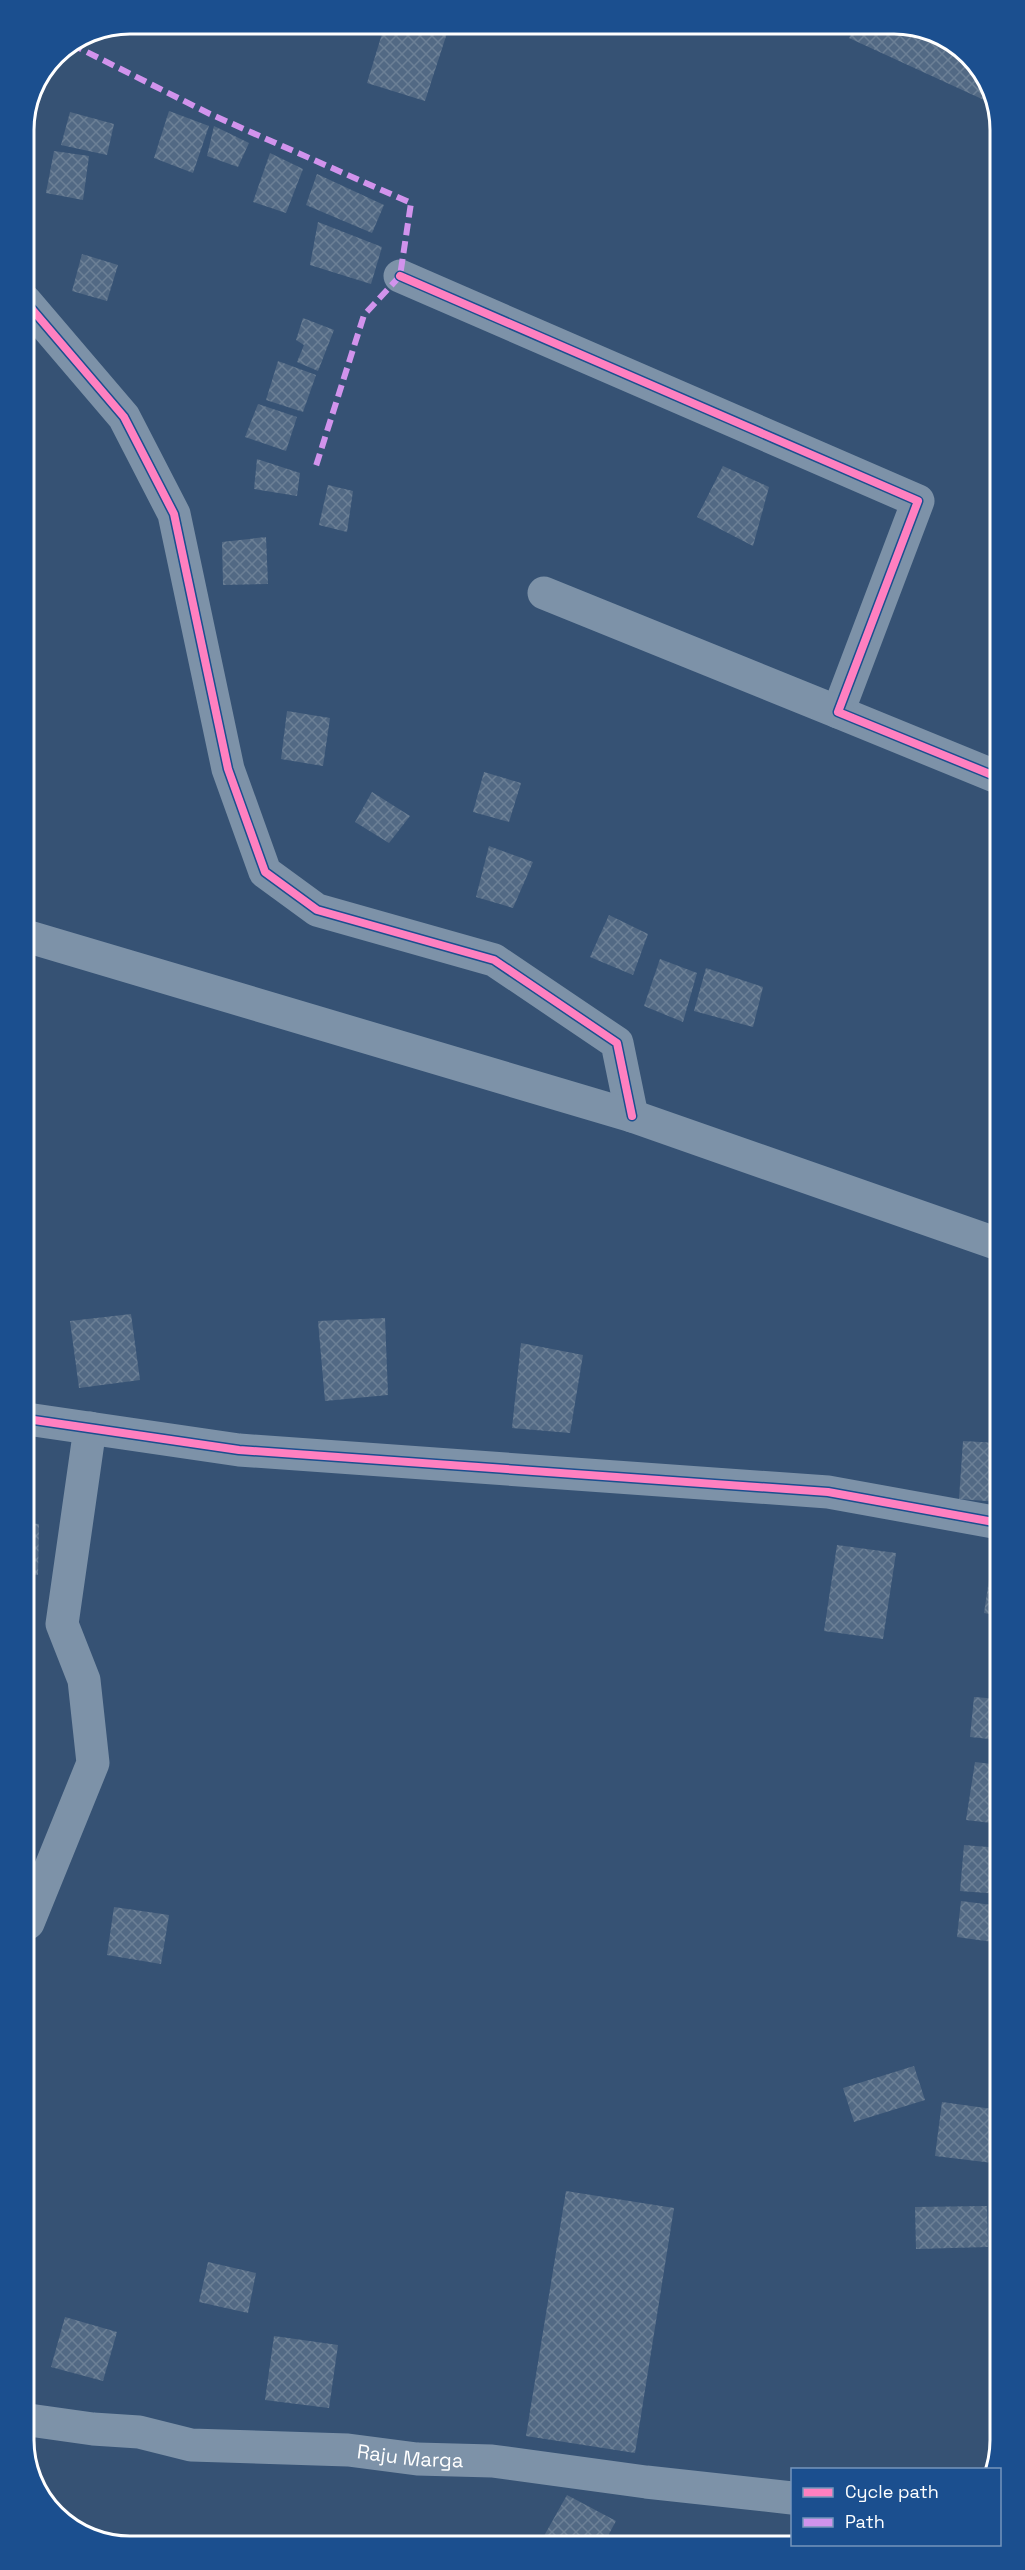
<svg xmlns="http://www.w3.org/2000/svg" width="1025" height="2570" font-family="'Space Grotesk',sans-serif">
<style>
.building{fill:url(#building-cross-hatch)}
.lines{fill:none;stroke-linecap:round;stroke-linejoin:round}
.minor{stroke:#7d92a8;stroke-width:33}
.quiet{stroke:#d193ec;stroke-width:6;stroke-dasharray:12 6;stroke-linecap:butt}
.cycleway-casing{stroke:#1b4f8f;stroke-width:11}
.cycleway{stroke:#ff80c0;stroke-width:8}
.labels{text-anchor:middle;dominant-baseline:central;stroke-width:6;stroke-linejoin:round;paint-order:stroke}
.street-label{font-size:20px;fill:#fff;stroke:#1b4f8f}
.rim{fill:none;stroke:#fff;stroke-width:3}
</style>
<defs>
<pattern id="building-cross-hatch" width="8" height="8" patternUnits="userSpaceOnUse" patternTransform="scale(1.5)"><rect width="8" height="8" fill="#526984"/><path d="M0 0l8 8M0 8l8-8" fill="none" stroke="#6c8096"/></pattern>
</defs>
<rect width="100%" height="100%" fill="#365274"/>
<g class="building">
<path d="M385,24h43l20,6 -23,71 -58,-18z"/>
<path d="M857,24h45l58,22 35,50v9l-146,-67z"/>
<path d="M169,111l40,15 -16,47 -39,-15z"/>
<path d="M70,112l44,12 -7,31 -46,-10z"/>
<path d="M214,126l35,17 -11,24 -31,-11z"/>
<path d="M54,151l35,5 -6,44 -37,-7z"/>
<path d="M270,153l33,16 -17,44 -33,-11z"/>
<path d="M317,174l67,31 -12,28 -66,-28z"/>
<path d="M318,222l64,25 -11,37 -61,-19z"/>
<path d="M82,254l36,11 -11,36 -35,-10z"/>
<path d="M303,318l31,12 -16,41 -21,-9 7,-17 -8,-5z"/>
<path d="M278,361l38,14 -13,37 -37,-12z"/>
<path d="M258,404l39,13 -11,34 -41,-14z"/>
<path d="M257,459l43,14 -3,23 -43,-7z"/>
<path d="M723,466l46,21 -16,59 -56,-29z"/>
<path d="M328,485l25,6 -6,41 -28,-7z"/>
<path d="M266,537l2,47 -45,1 -1,-43z"/>
<path d="M287,711l43,7 -7,48 -42,-7z"/>
<path d="M484,772l37,11 -12,39 -36,-10z"/>
<path d="M372,792l38,24 -21,27 -34,-21z"/>
<path d="M489,846l44,16 -20,46 -37,-11z"/>
<path d="M609,915l39,19 -15,41 -43,-18z"/>
<path d="M660,959l37,14 -14,49 -39,-16z"/>
<path d="M706,968l57,19 -10,40 -59,-16z"/>
<path d="M131,1314l9,66 -61,8 -9,-67z"/>
<path d="M385,1318l3,77 -63,6 -7,-80z"/>
<path d="M521,1343l62,12 -13,78 -58,-5z"/>
<path d="M963,1441l36,2v59l-40,-3z"/>
<path d="M27,1523l12,1 -1,51h-11z"/>
<path d="M837,1545l59,8 -13,86 -59,-8z"/>
<path d="M993,1553h6v63l-15,-3z"/>
<path d="M974,1697l25,2v41l-29,-3z"/>
<path d="M975,1762l24,3 1,59 -34,-4z"/>
<path d="M964,1845l36,3v46l-40,-3z"/>
<path d="M961,1901l39,5v37l-43,-6z"/>
<path d="M114,1907l55,8 -8,49 -54,-9z"/>
<path d="M914,2066l11,34 -71,22 -11,-34z"/>
<path d="M942,2102l58,8 -7,53 -58,-7z"/>
<path d="M566,2191l108,17 -39,245 -109,-17z"/>
<path d="M987,2206l1,41 -72,2 -1,-42z"/>
<path d="M208,2262l48,11 -8,40 -49,-11z"/>
<path d="M65,2317l52,15 -14,49 -52,-14z"/>
<path d="M274,2336l64,9 -9,63 -64,-8z"/>
<path d="M567,2495l49,26 -12,22h-64z"/>
</g>
<g class="lines">
<g class="minor">
<path d="M400,276l518,225 -80,211 159,65"/>
<path d="M25,301l99,116 50,97 54,255 37,103 52,38 177,50 123,83 15,73"/>
<path d="M544,593l294,119"/>
<path d="M26,936l606,180 366,128"/>
<path d="M27,1419l212,31 589,42 171,31"/>
<path d="M28,1923l65,-160 -9,-83 -22,-56 28,-196"/>
<path id="s1" d="M29,2420l64,9 46,3 52,13 157,5 69,9 75,2 154,21 146,16"/>
</g>
<path class="quiet" d="M71,44l139,70 201,89 -11,73 -36,39 -49,154"/>
<g class="cycleway-casing">
<g id="cycleway">
<path d="M400,276l518,225 -80,211 159,65"/>
<path d="M25,301l99,116 50,97 54,255 37,103 52,38 177,50 123,83 15,73"/>
<path d="M27,1419l212,31 589,42 171,31"/>
</g>
</g>
<use href="#cycleway" class="cycleway"/>
</g>
<g class="labels">
<g class="street-label">
<text stroke="none"><textPath href="#s1" startOffset="384">Raju Marga</textPath></text>
</g>
</g>
<path d="M0 0H1025V2570H0ZM130 34H894A96 96 0 0 1 990 130V2440A96 96 0 0 1 894 2536H130A96 96 0 0 1 34 2440V130A96 96 0 0 1 130 34Z" fill="#1b4f8f" fill-rule="evenodd"/>
<path class="rim" d="M130 34H894A96 96 0 0 1 990 130V2440A96 96 0 0 1 894 2536H130A96 96 0 0 1 34 2440V130A96 96 0 0 1 130 34Z"/>
<rect x="791" y="2468" width="210" height="78" fill="#1b4f8f" stroke="#7695bc" stroke-width="1.5"/>
<rect x="803" y="2488" width="30" height="9" fill="#ff80c0" stroke="#7695bc" stroke-width="1.5"/>
<text x="845" y="2498" font-size="18" fill="#ffffff">Cycle path</text>
<rect x="803" y="2518" width="30" height="9" fill="#d193ec" stroke="#7695bc" stroke-width="1.5"/>
<text x="845" y="2528" font-size="18" fill="#ffffff">Path</text>
</svg>
